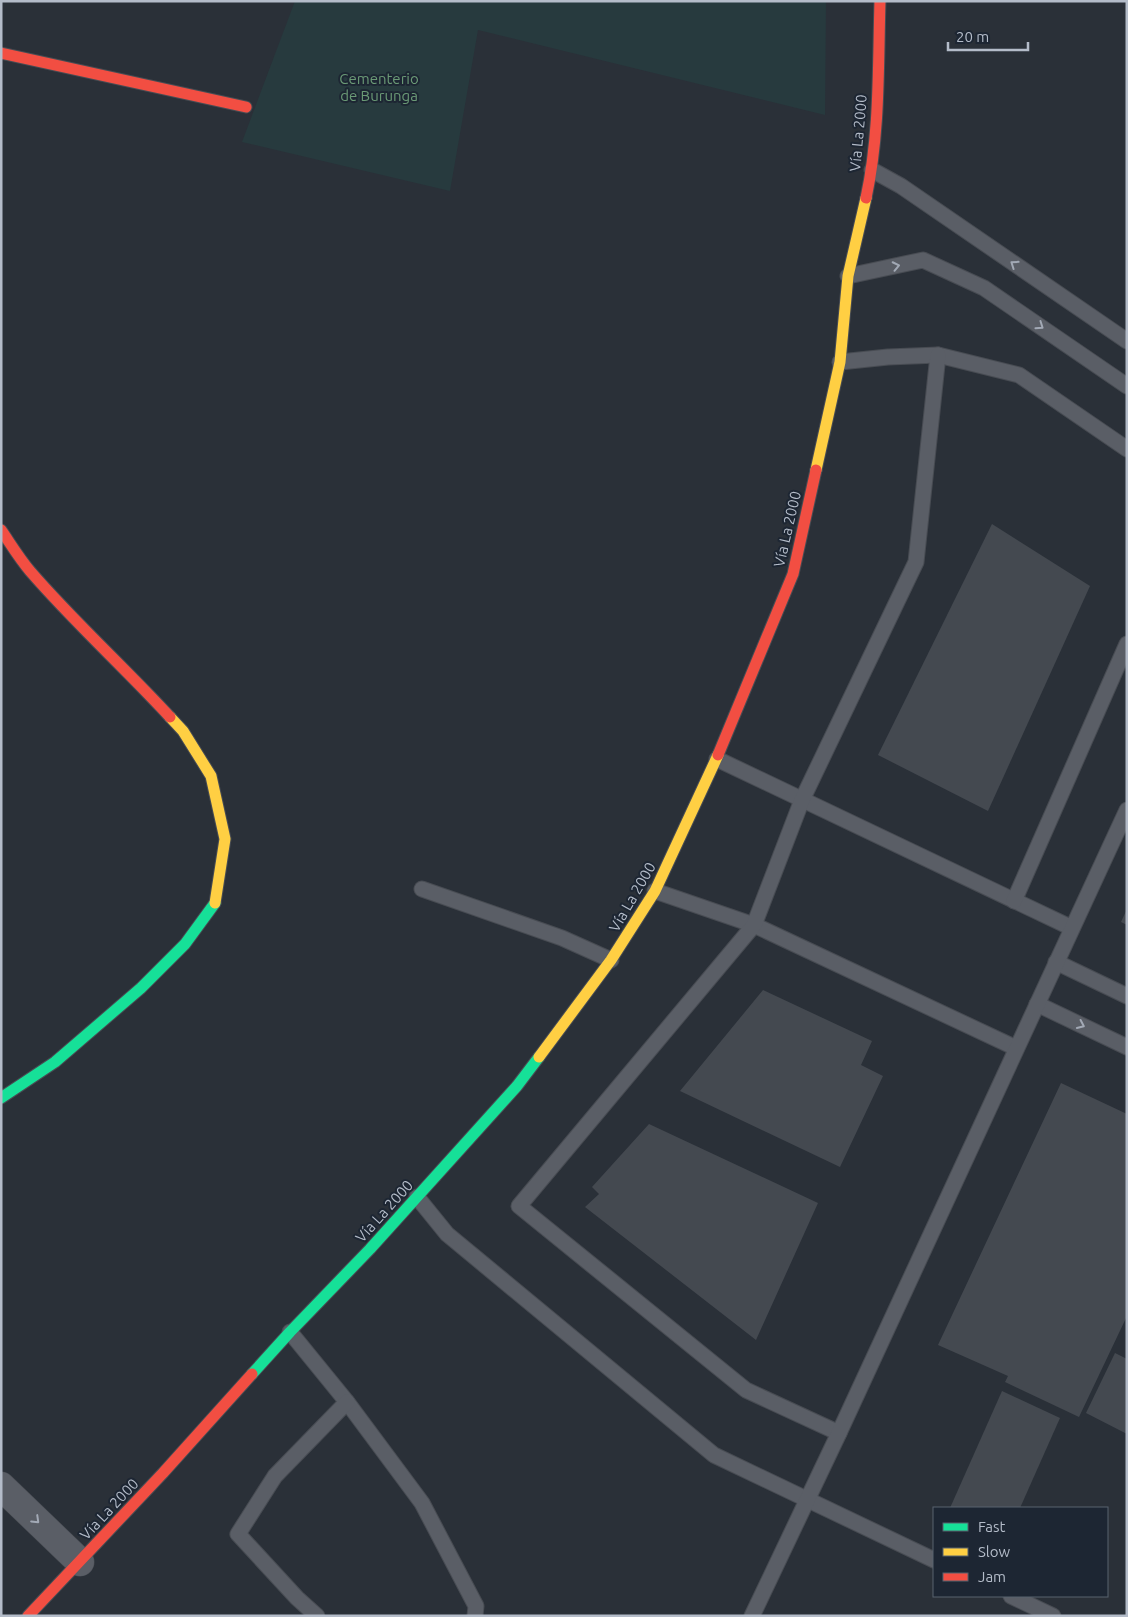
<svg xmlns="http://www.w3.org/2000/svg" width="1128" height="1617" font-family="Ubuntu,sans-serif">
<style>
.green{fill:#273a3e}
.building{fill:#444950}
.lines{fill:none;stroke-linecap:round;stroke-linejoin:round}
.lane-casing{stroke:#484c53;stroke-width:17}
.street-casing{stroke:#484c53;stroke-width:29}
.fast-casing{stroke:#484c53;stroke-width:13}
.slow-casing{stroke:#484c53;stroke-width:13}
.jam-casing{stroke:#484c53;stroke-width:13}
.lane{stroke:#5a5e66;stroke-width:15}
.street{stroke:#5a5e66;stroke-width:28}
.fast{stroke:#16e098;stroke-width:11}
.slow{stroke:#ffcf43;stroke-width:11}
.jam{stroke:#f24e42;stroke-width:11}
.oneway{stroke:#a2a9b5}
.labels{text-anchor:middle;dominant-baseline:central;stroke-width:4;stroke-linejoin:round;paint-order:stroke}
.park-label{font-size:15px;fill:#6b9a76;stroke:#1d2633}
.street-label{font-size:15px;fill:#b4bcc9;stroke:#1d2633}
</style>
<rect width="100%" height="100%" fill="#2a3038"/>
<path class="green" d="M295,1h531l-1,114 -347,-85 -28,161 -208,-49z"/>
<g class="building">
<path d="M992,524l98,62 -102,225 -110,-56z"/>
<path d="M1127,909v16l-6,-3z"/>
<path d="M763,990l109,51 -11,24 22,11 -43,91 -160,-76z"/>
<path d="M1061,1083l66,31v202l-48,101 -74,-35 3,-6 -70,-31z"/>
<path d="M649,1124l169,79 -62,137 -171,-133 14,-13 -7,-7z"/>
<path d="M1115,1353l12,6v75l-41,-21z"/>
<path d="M1002,1391l58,27 -40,90h-70z"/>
</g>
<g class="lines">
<g class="lane-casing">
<g id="lane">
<path d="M872,170l29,16 226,155"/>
<path d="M848,276l75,-16 61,28 143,98"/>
<path d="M840,362l48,-5 50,-2 81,20 108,74"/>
<path d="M717,759l355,169"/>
<path d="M422,889l140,49 49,22"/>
<path d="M655,891l99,34 262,123"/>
<path d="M1014,901l113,-257"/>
<path d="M1056,962l71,34"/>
<path d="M1037,1004l90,43"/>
<path d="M417,1197l30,37 267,221 220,105"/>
<path d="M290,1332l57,70 75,101 54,103 -1,10"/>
<path d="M839,1433l-93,-43 -227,-184 235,-281 48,-125 114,-238 22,-207"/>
<path d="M1011,1596l42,20"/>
<path d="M317,1616l-20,-18 -59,-64 37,-58 72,-74"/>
<path d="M752,1616l87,-183 288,-623"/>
</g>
</g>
<g class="street-casing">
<path id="street" d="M1,1486l79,76"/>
</g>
<g class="fast-casing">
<g id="fast">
<path d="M1,1098l54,-36 86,-74 44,-44 30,-41"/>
<path d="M252,1374l38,-42 80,-83 147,-163 22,-29"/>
</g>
</g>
<g class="slow-casing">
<g id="slow">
<path d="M816,470l24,-108 8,-86 18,-78"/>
<path d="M170,717l13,14 28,45 14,63 -10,64"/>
<path d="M539,1057l72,-97 44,-69 63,-136"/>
</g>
</g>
<g class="jam-casing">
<g id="jam">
<path d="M1,53l245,54"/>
<path d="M866,198c14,-64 12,-132 14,-197"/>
<path d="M1,530c9,13 18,28 29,41 44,51 94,96 140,146"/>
<path d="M718,755l75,-181 23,-104"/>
<path d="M28,1616l135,-143 89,-99"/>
</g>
</g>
<use href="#lane" class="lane"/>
<use href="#street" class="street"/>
<use href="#fast" class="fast"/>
<use href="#slow" class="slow"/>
<use href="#jam" class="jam"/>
</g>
<defs><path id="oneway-chevron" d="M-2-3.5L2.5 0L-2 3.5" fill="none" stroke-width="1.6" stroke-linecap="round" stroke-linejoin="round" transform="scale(1.25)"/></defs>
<g class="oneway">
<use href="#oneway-chevron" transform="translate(1014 264) rotate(-145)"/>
<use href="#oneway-chevron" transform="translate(896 266) rotate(-12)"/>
<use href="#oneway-chevron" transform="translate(1040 326) rotate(35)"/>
<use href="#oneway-chevron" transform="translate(1081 1025) rotate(25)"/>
<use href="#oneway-chevron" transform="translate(36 1520) rotate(44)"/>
</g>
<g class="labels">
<g class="park-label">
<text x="379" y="78">Cementerio<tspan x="379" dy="17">de Burunga</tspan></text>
</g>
<g class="street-label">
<text transform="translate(858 133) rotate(-85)">Vía La 2000</text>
<text transform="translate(787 529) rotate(-77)">Vía La 2000</text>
<text transform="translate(632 897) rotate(-60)">Vía La 2000</text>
<text transform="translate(384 1211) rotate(-48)">Vía La 2000</text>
<text transform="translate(109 1509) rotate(-47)">Vía La 2000</text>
</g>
</g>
<rect width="1128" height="1617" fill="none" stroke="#b4bcc9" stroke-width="5"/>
<rect x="933" y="1507" width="175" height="90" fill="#1d2633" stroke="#59626f"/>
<rect x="943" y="1523" width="25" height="8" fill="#16e098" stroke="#59626f"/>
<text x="978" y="1532" font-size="15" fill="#b4bcc9">Fast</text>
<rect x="943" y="1548" width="25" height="8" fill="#ffcf43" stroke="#59626f"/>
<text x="978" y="1557" font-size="15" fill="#b4bcc9">Slow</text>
<rect x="943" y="1573" width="25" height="8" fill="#f24e42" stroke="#59626f"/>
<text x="978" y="1582" font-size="15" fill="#b4bcc9">Jam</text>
<path d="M948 42v8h80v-8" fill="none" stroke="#b4bcc9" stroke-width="2.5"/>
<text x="956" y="42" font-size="15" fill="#b4bcc9" stroke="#1d2633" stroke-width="4" paint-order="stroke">20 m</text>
</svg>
